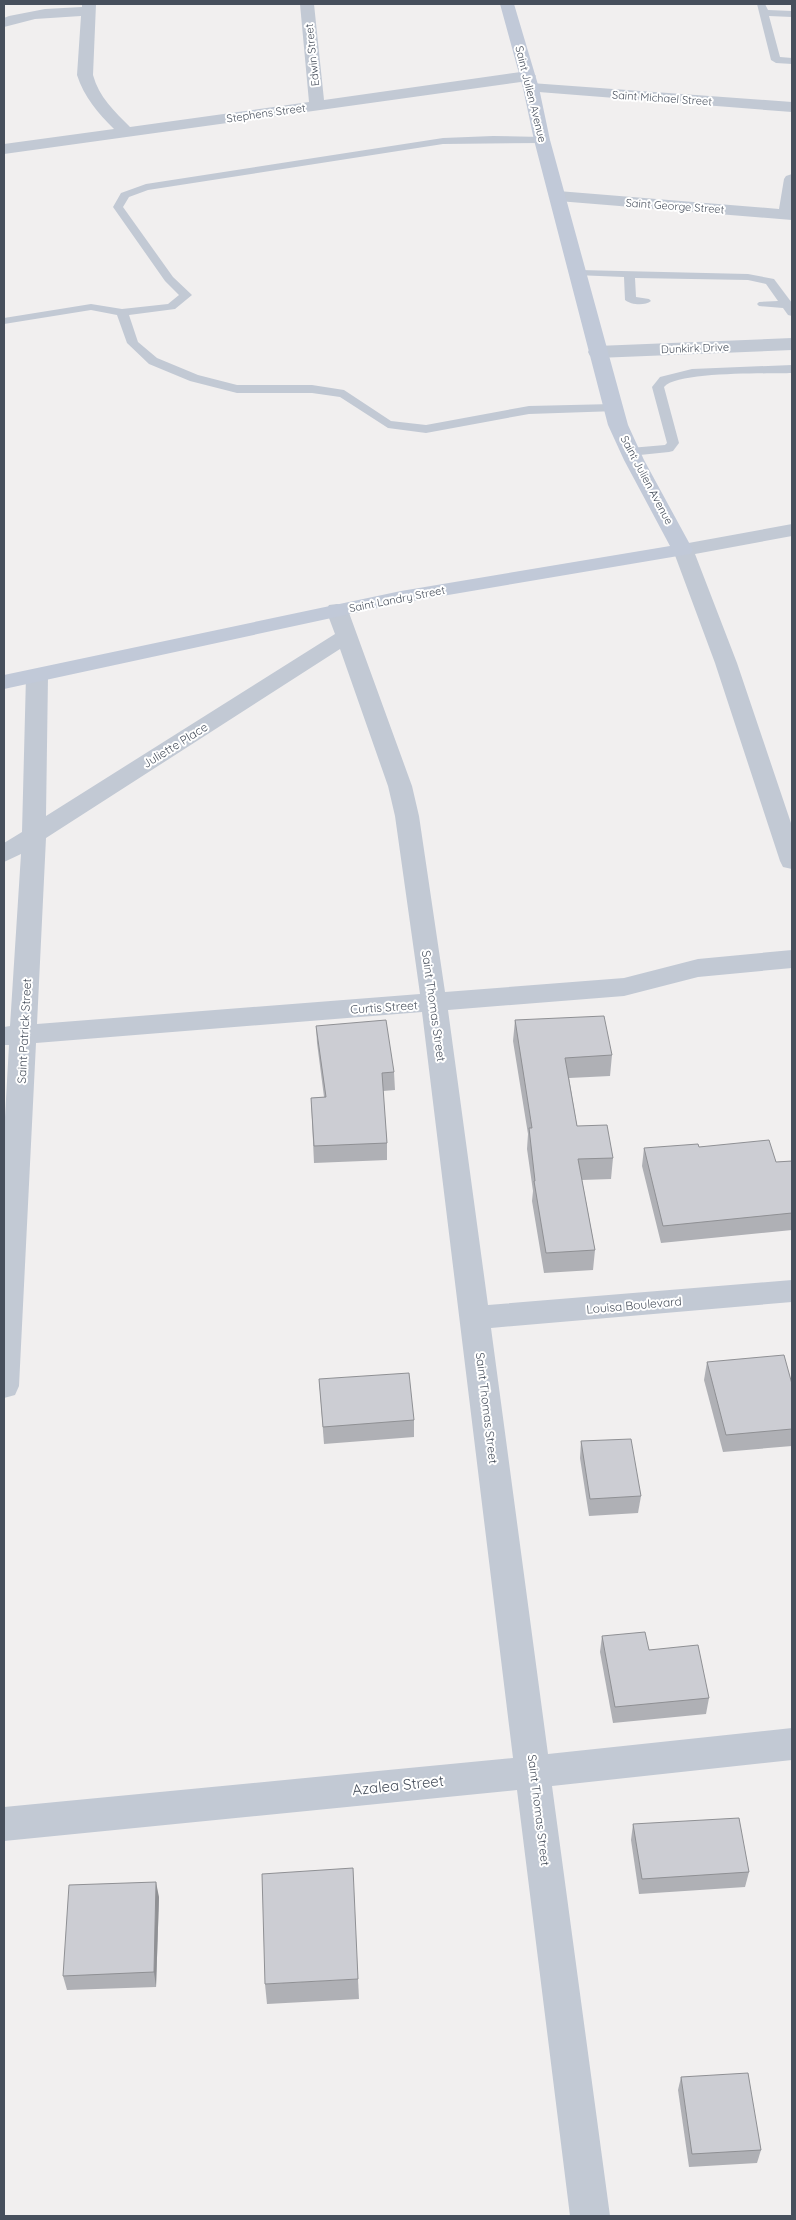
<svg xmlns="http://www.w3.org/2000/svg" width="796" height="2220" font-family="Quicksand,sans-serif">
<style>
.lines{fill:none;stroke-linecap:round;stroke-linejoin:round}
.lane{fill:#c2c9d4;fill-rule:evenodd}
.street{fill:#c2c9d4;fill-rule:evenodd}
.secondary{fill:#c1c9d8;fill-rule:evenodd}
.wall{fill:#afb0b5}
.shaded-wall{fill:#8f9094}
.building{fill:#cccdd3;stroke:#8f9094}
.labels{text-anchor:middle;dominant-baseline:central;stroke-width:4;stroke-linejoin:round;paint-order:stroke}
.far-street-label{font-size:11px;fill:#474f5c;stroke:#fff}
.street-label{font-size:12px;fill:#474f5c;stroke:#fff}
.near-street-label{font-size:15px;fill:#474f5c;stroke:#fff}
</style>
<rect width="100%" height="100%" fill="#f1efef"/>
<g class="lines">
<g class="lane">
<path d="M757,4h8l3,6 24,1v6l-23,-1 11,41 12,1v6l-16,-1 -5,-3z"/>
<path d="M493,136l49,1 5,3 -5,3 -99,1 -295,46 -19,7 -6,10 50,70 19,18 -17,14 -46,6 9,27 19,16 41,17 39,10h75l32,5 47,31 35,4 103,-19 84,-2 6,4 -2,3 -88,3 -103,19 -38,-5 -48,-31 -28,-4h-75l-47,-12 -41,-17 -22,-21 -10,-28 -26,-5 -87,14v-6l87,-14 31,5 46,-5 11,-9 -14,-14 -52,-74 8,-14 25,-9 297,-46z"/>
<path d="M579,270l169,4 26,5 18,24v13l-4,-1 -5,-7 -24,-2 -2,-2 2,-2 19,-1 -12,-17 -18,-4 -113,-2 1,19 13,2 2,2c-6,5 -20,4 -26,-1l-1,-23 -49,-2 -2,-2 2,-2z"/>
<path d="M792,365v8c-24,1 -114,-2 -128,14l15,56 -6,8 -4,1 -39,4 -6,-4 6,-4 35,-3 2,-2 -15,-56 8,-10 32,-8z"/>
</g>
<g class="street">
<path d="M82,4h14l-3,71c6,22 21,36 37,52l179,-25 -9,-98h14l10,96 204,-29 5,2 3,3 -3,3 -5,2 -524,73v-10l110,-15c-16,-16 -30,-32 -37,-54l4,-59 -46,3 -31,8v-9l5,-2 36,-7 37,-2z"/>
<path d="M531,83l261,19v10l-266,-21 -3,-3 3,-3z"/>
<path d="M792,174v46l-234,-19 -6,-1 -2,-4 2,-4 6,-1 221,18 5,-30 2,-3z"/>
<path d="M792,338v12l-195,8 -7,-2 -2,-4 2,-4 7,-2z"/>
<path d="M792,524v12l-97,18 42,109 55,163v43l-9,-2 -3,-6 -65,-198 -42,-113 3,-4 7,-2z"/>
<path d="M337,604l8,1 3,5 64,176 7,30 26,176 179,-14 74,-19 94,-9v18l-94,9 -74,19 -176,14 40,295 304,-25v22l-301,26 57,426 244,-26v32l-240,26 58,430h-40l-53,-426 -513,51v-34l509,-49 -91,-746 -386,31 -17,343 -4,9 -11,3v-263l5,-90h-5v-18l6,-1 11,-172 -17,8v-19l18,-11 4,-156 3,-5 8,-2 8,2 3,5 -2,140 289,-182 -9,-24 3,-5zM340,649l48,137 7,30 25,178 -383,30 9,-186z"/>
</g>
<path class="secondary" d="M500,4h14l25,84 11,52 78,285 16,35 49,90 -3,4 -289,49 -397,86v-14l397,-84 269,-45 -46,-86 -16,-35 -74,-285 -11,-52z"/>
</g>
<g class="wall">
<path d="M515,1020l97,35 -2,21 -41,2 8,48 36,32 -2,21 -29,1 13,70 -2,20 -49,3 -12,-72 1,-10 -6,-42 1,-15 -15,-93z"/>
<path d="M316,1026l78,46 1,18 -12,1 4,52v17l-73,3 -3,-65 13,-1 -7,-54z"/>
<path d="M699,1147l77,15 16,-1v69l-131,13 -19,-77 2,-18z"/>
<path d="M707,1362l85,22v62l-69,6 -19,-72z"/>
<path d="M319,1379l95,41v17l-90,7z"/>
<path d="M581,1441l60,55 -3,17 -49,3 -9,-58z"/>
<path d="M602,1636l47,14 60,48 -3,16 -93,9 -13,-71z"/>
<path d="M633,1824l116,48 -4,15 -106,7 -8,-54z"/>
<path d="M159,1897l-3,90 -89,3 -4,-14z"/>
<path d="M358,1979l1,20 -92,5 -2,-20z"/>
<path d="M681,2077l80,73 -4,13 -68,4 -11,-77z"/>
</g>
<path class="shaded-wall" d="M156,1882l3,15 -3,90 -2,-15z"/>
<g class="building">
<path d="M604,1016l8,39 -47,3 12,68 30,-1 6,33 -35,1 17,91 -49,3 -12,-72h1l-6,-53h3l-17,-108z"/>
<path d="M386,1020l8,52 -12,1 5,70 -73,3 -3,-48 15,-1 -10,-71z"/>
<path d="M769,1140l7,22 16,-1v52l-129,13 -19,-78 54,-4 1,3z"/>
<path d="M784,1355l8,29v45l-66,6 -19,-73z"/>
<path d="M409,1373l5,47 -91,7 -4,-48z"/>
<path d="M631,1439l10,57 -51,3 -9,-58z"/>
<path d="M645,1632l4,18 49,-5 11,53 -94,9 -13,-71z"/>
<path d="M739,1818l10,54 -107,7 -9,-55z"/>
<path d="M353,1868l5,111 -93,5 -3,-110z"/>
<path d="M156,1882l-2,90 -91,4 6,-91z"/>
<path d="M748,2073l13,77 -69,4 -11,-77z"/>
</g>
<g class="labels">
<g class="far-street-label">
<text transform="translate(312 55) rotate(-96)">Edwin Street</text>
<text transform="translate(531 94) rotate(76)">Saint Julien Avenue</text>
<text transform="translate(662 98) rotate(4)">Saint Michael Street</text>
<text transform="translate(266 113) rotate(-8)">Stephens Street</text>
<text transform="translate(675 206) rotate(4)">Saint George Street</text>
<text transform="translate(695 348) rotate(-2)">Dunkirk Drive</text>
<text transform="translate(647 480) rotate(62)">Saint Julien Avenue</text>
<text transform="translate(397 599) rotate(-11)">Saint Landry Street</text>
</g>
<g class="street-label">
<text transform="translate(175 745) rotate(-32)">Juliette Place</text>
<text transform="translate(434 1006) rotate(82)">Saint Thomas Street</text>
<text transform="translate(384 1007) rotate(-4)">Curtis Street</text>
<text transform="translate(24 1031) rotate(-87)">Saint Patrick Street</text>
<text transform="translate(634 1305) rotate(-5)">Louisa Boulevard</text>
<text transform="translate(487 1408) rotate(83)">Saint Thomas Street</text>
<text transform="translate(539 1810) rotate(83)">Saint Thomas Street</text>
</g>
<g class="near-street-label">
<text transform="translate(398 1785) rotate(-6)">Azalea Street</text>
</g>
</g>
<rect width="796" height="2220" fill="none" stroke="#474f5c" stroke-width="10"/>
</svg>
